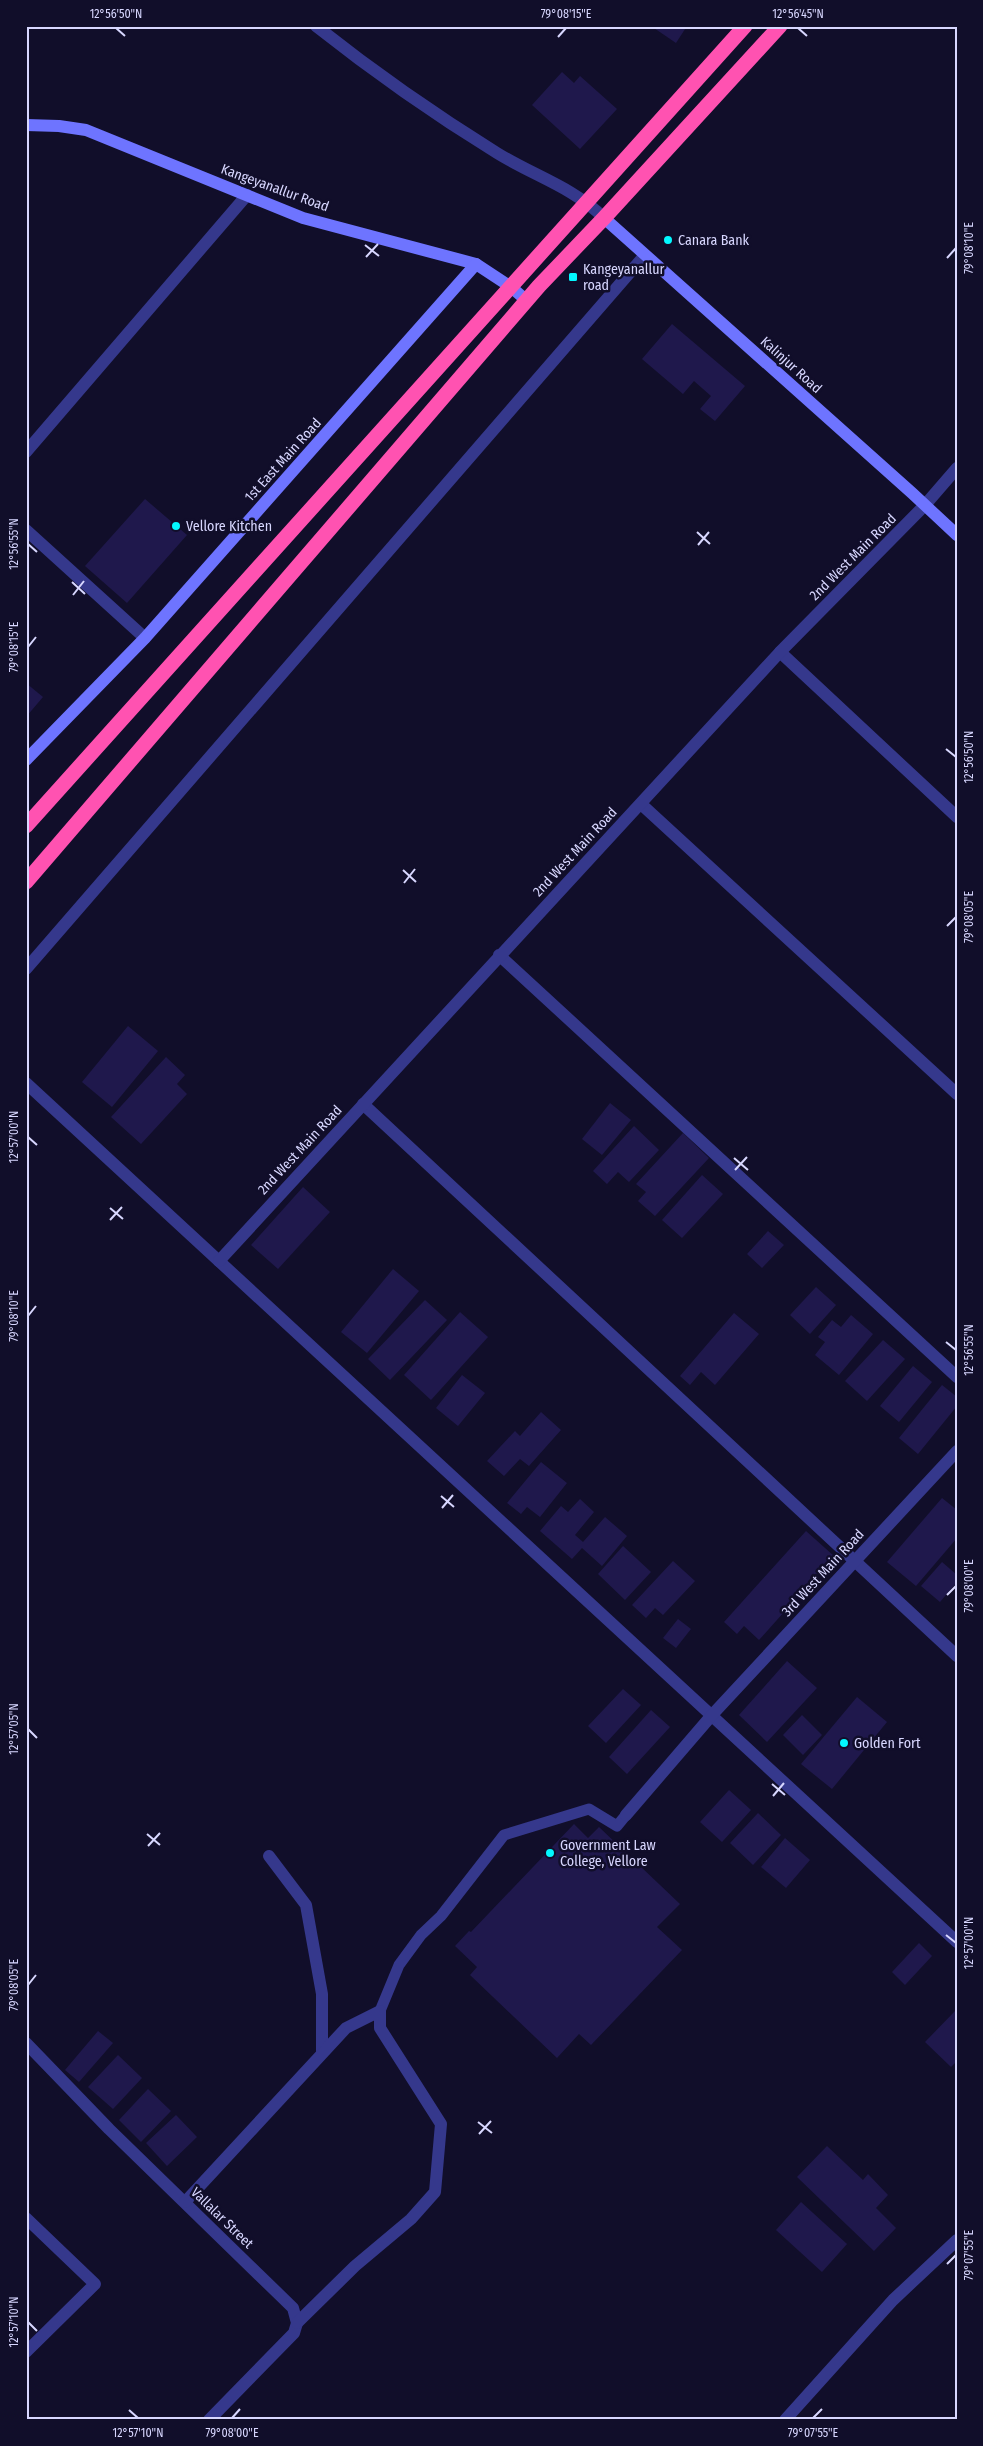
<svg xmlns="http://www.w3.org/2000/svg" width="983" height="2446" font-family="'Fira Sans Condensed',sans-serif">
<style>
.building{fill:#1f184c}
.lines{fill:none;stroke-linecap:round;stroke-linejoin:round}
.lane{stroke:#35388c;stroke-width:11}
.street{stroke:#35388c;stroke-width:12}
.secondary{stroke:#6e74ff;stroke-width:12}
.highway{stroke:#ff52b1;stroke-width:15}
.ticks{fill:none;stroke:#d8d7ff;stroke-width:2}
.poi-dot{fill:#03f8ff;stroke:#110e2a;stroke-width:2}
.labels{text-anchor:middle;dominant-baseline:central;stroke-width:5;stroke-linejoin:round;paint-order:stroke}
.street-label{font-size:14px;fill:#d8d7ff;stroke:#110e2a}
.poi-label{font-size:14px;fill:#d8d7ff;stroke:#110e2a;text-anchor:start}
.neatline{fill:none;stroke:#d8d7ff;stroke-width:2}
.ticks-label{font-size:12px;text-anchor:middle;fill:#d8d7ff}
</style>
<rect width="100%" height="100%" fill="#110e2a"/>
<g class="building">
<path d="M651,26h36l-11,17z"/>
<path d="M562,72l12,11 6,-7 37,33 -37,40 -48,-44z"/>
<path d="M672,324l73,62 -30,35 -15,-12 11,-13 -17,-15 -11,13 -41,-35z"/>
<path d="M145,499l42,36 -60,68 -42,-37z"/>
<path d="M26,683l17,14 -17,20z"/>
<path d="M128,1026l30,25 -46,56 -30,-25z"/>
<path d="M166,1057l19,18 -8,9 10,10 -46,50 -30,-27z"/>
<path d="M610,1103l21,17 -29,35 -20,-16z"/>
<path d="M634,1126l25,24 -30,32 -11,-10 -11,12 -14,-13z"/>
<path d="M683,1133l26,25 -54,58 -17,-15 8,-9 -10,-8z"/>
<path d="M702,1175l21,19 -41,44 -20,-18z"/>
<path d="M303,1187l27,25 -52,57 -27,-24z"/>
<path d="M768,1231l16,14 -22,23 -15,-14z"/>
<path d="M393,1269l26,22 -52,62 -26,-21z"/>
<path d="M816,1287l20,18 -26,29 -20,-19z"/>
<path d="M425,1300l22,20 -57,60 -22,-21z"/>
<path d="M460,1312l28,25 -57,63 -27,-25z"/>
<path d="M734,1313l25,21 -44,51 -14,-13 -11,13 -10,-9z"/>
<path d="M851,1315l22,19 -34,41 -24,-20 10,-13 -7,-5 14,-17 9,7z"/>
<path d="M883,1340l22,19 -38,42 -22,-20z"/>
<path d="M913,1366l19,16 -33,40 -19,-16z"/>
<path d="M462,1375l23,18 -27,33 -22,-18z"/>
<path d="M942,1385l15,12v9l-39,48 -19,-16z"/>
<path d="M541,1412l20,18 -32,36 -9,-7 -16,17 -17,-15 28,-30 5,5z"/>
<path d="M541,1462l26,21 -27,34 -13,-10 -6,7 -14,-11z"/>
<path d="M942,1498l15,12v28l-41,48 -29,-24z"/>
<path d="M580,1499l14,13 -19,23 8,7 22,-25 22,19 -25,30 -20,-18 -10,11 -32,-28 21,-25 7,6z"/>
<path d="M806,1531l28,25 -75,84 -15,-14 -7,8 -13,-12z"/>
<path d="M623,1546l28,26 -26,28 -27,-26z"/>
<path d="M673,1561l22,20 -32,34 -8,-7 -9,10 -14,-13z"/>
<path d="M942,1562l15,13v7l-17,20 -19,-16z"/>
<path d="M678,1619l13,10 -15,19 -13,-10z"/>
<path d="M787,1661l30,27 -50,54 -28,-27z"/>
<path d="M623,1689l18,16 -35,38 -18,-17z"/>
<path d="M857,1697l30,25 -55,67 -31,-25z"/>
<path d="M651,1710l19,17 -43,47 -18,-17z"/>
<path d="M802,1715l20,20 -19,20 -20,-20z"/>
<path d="M729,1790l22,20 -29,32 -22,-20z"/>
<path d="M758,1813l23,22 -28,30 -23,-22z"/>
<path d="M574,1824l14,14 11,-11 81,77 -23,23 25,23 -91,95 -12,-11 -22,24 -87,-83 7,-8 -22,-21 14,-15 2,1z"/>
<path d="M785,1838l25,22 -24,28 -25,-21z"/>
<path d="M919,1943l13,13 -27,29 -13,-13z"/>
<path d="M957,2009v52l-6,6 -26,-25z"/>
<path d="M98,2031l15,12 -34,39 -14,-12z"/>
<path d="M118,2055l24,23 -29,31 -25,-22z"/>
<path d="M148,2089l23,22 -30,31 -22,-22z"/>
<path d="M176,2115l21,22 -30,29 -21,-23z"/>
<path d="M827,2146l36,34 5,-6 20,21 -12,13 20,20 -22,23 -77,-74z"/>
<path d="M801,2202l46,42 -25,28 -46,-42z"/>
</g>
<g class="lines">
<path class="lane" d="M380,2011l19,-46 22,-30 20,-19 63,-81 85,-26 28,17 9,-11"/>
<g class="street">
<path d="M316,26c58,46 118,88 181,127 37,23 76,34 107,65"/>
<path d="M26,452l221,-257"/>
<path d="M26,530l119,108"/>
<path d="M780,652l177,165"/>
<path d="M641,804l316,290"/>
<path d="M499,955l458,422"/>
<path d="M26,969l619,-714"/>
<path d="M26,1083l931,859"/>
<path d="M363,1104l594,552"/>
<path d="M219,1261l561,-609 145,-147 32,-37"/>
<path d="M626,1815l86,-100 245,-264"/>
<path d="M269,1856l37,49 16,89v58"/>
<path d="M26,2043l83,86 184,179 4,15 -3,10 -85,87"/>
<path d="M185,2202l161,-174 34,-17v17l61,96 -6,68 -24,27 -56,47 -58,57"/>
<path d="M26,2218l69,66 -69,68"/>
<path d="M785,2420l108,-120 64,-60"/>
</g>
<g class="secondary">
<path d="M26,125l33,1 27,4 217,88 173,46 35,23 15,13"/>
<path d="M604,218l308,275 45,42"/>
<path d="M26,760l119,-122 331,-374"/>
</g>
<g class="highway">
<path d="M26,826l719,-800"/>
<path d="M26,882l513,-596 65,-68 176,-192"/>
</g>
</g>
<path class="ticks" d="M116,28l9,8M798,28l9,8M558,37l8,-9M365,245l14,11M366,257l12,-13M947,258l9,-10M697,532l13,12M28,544l9,8M698,545l11,-13M72,582l13,12M73,595l11,-14M28,647l8,-10M946,749l10,8M403,870l13,12M404,883l11,-14M947,926l9,-9M28,1137l9,8M734,1158l14,12M735,1170l12,-13M110,1208l13,11M110,1220l12,-13M28,1316l8,-10M946,1342l10,8M441,1496l13,11M442,1508l11,-13M947,1595l9,-9M28,1729l9,9M772,1784l13,11M773,1796l11,-13M147,1834l13,11M148,1846l12,-13M946,1935l10,8M28,1985l8,-10M478,2122l14,11M479,2134l12,-13M947,2264l9,-9M28,2322l9,9M129,2410l9,8M232,2418l8,-9M813,2418l9,-9"/>
<g class="poi-dot">
<circle cx="668" cy="240" r="5"/>
<rect x="568" y="272" width="10" height="10" rx="2.5"/>
<circle cx="176" cy="526" r="5"/>
<circle cx="844" cy="1743" r="5"/>
<circle cx="550" cy="1853" r="5"/>
</g>
<g class="labels">
<g class="street-label">
<text transform="translate(275 188) rotate(20)">Kangeyanallur Road</text>
<text transform="translate(791 365) rotate(42)">Kalinjur Road</text>
<text transform="translate(283 460) rotate(-48)">1st East Main Road</text>
<text transform="translate(853 557) rotate(-45)">2nd West Main Road</text>
<text transform="translate(575 852) rotate(-47)">2nd West Main Road</text>
<text transform="translate(300 1150) rotate(-47)">2nd West Main Road</text>
<text transform="translate(823 1573) rotate(-47)">3rd West Main Road</text>
<text transform="translate(222 2218) rotate(44)">Vallalar Street</text>
</g>
<g class="poi-label">
<text x="678" y="240">Canara Bank</text>
<text x="583" y="269">Kangeyanallur<tspan x="583" dy="16">road</tspan></text>
<text x="186" y="526">Vellore Kitchen</text>
<text x="854" y="1743">Golden Fort</text>
<text x="560" y="1845">Government Law<tspan x="560" dy="16">College, Vellore</tspan></text>
</g>
</g>
<rect width="983" height="2446" fill="none" stroke="#110e2a" stroke-width="55"/>
<rect x="28" y="28" width="928" height="2390" class="neatline"/>
<g class="ticks-label">
<text x="116" y="18">12°56'50"N</text>
<text x="566" y="18">79°08'15"E</text>
<text x="798" y="18">12°56'45"N</text>
<text transform="translate(969 248) rotate(-90)" y="4">79°08'10"E</text>
<text transform="translate(14 544) rotate(-90)" y="4">12°56'55"N</text>
<text transform="translate(14 647) rotate(-90)" y="4">79°08'15"E</text>
<text transform="translate(969 757) rotate(-90)" y="4">12°56'50"N</text>
<text transform="translate(969 917) rotate(-90)" y="4">79°08'05"E</text>
<text transform="translate(14 1137) rotate(-90)" y="4">12°57'00"N</text>
<text transform="translate(14 1316) rotate(-90)" y="4">79°08'10"E</text>
<text transform="translate(969 1350) rotate(-90)" y="4">12°56'55"N</text>
<text transform="translate(969 1586) rotate(-90)" y="4">79°08'00"E</text>
<text transform="translate(14 1729) rotate(-90)" y="4">12°57'05"N</text>
<text transform="translate(969 1943) rotate(-90)" y="4">12°57'00"N</text>
<text transform="translate(14 1985) rotate(-90)" y="4">79°08'05"E</text>
<text transform="translate(969 2255) rotate(-90)" y="4">79°07'55"E</text>
<text transform="translate(14 2322) rotate(-90)" y="4">12°57'10"N</text>
<text x="138" y="2437">12°57'10"N</text>
<text x="232" y="2437">79°08'00"E</text>
<text x="813" y="2437">79°07'55"E</text>
</g>
</svg>
